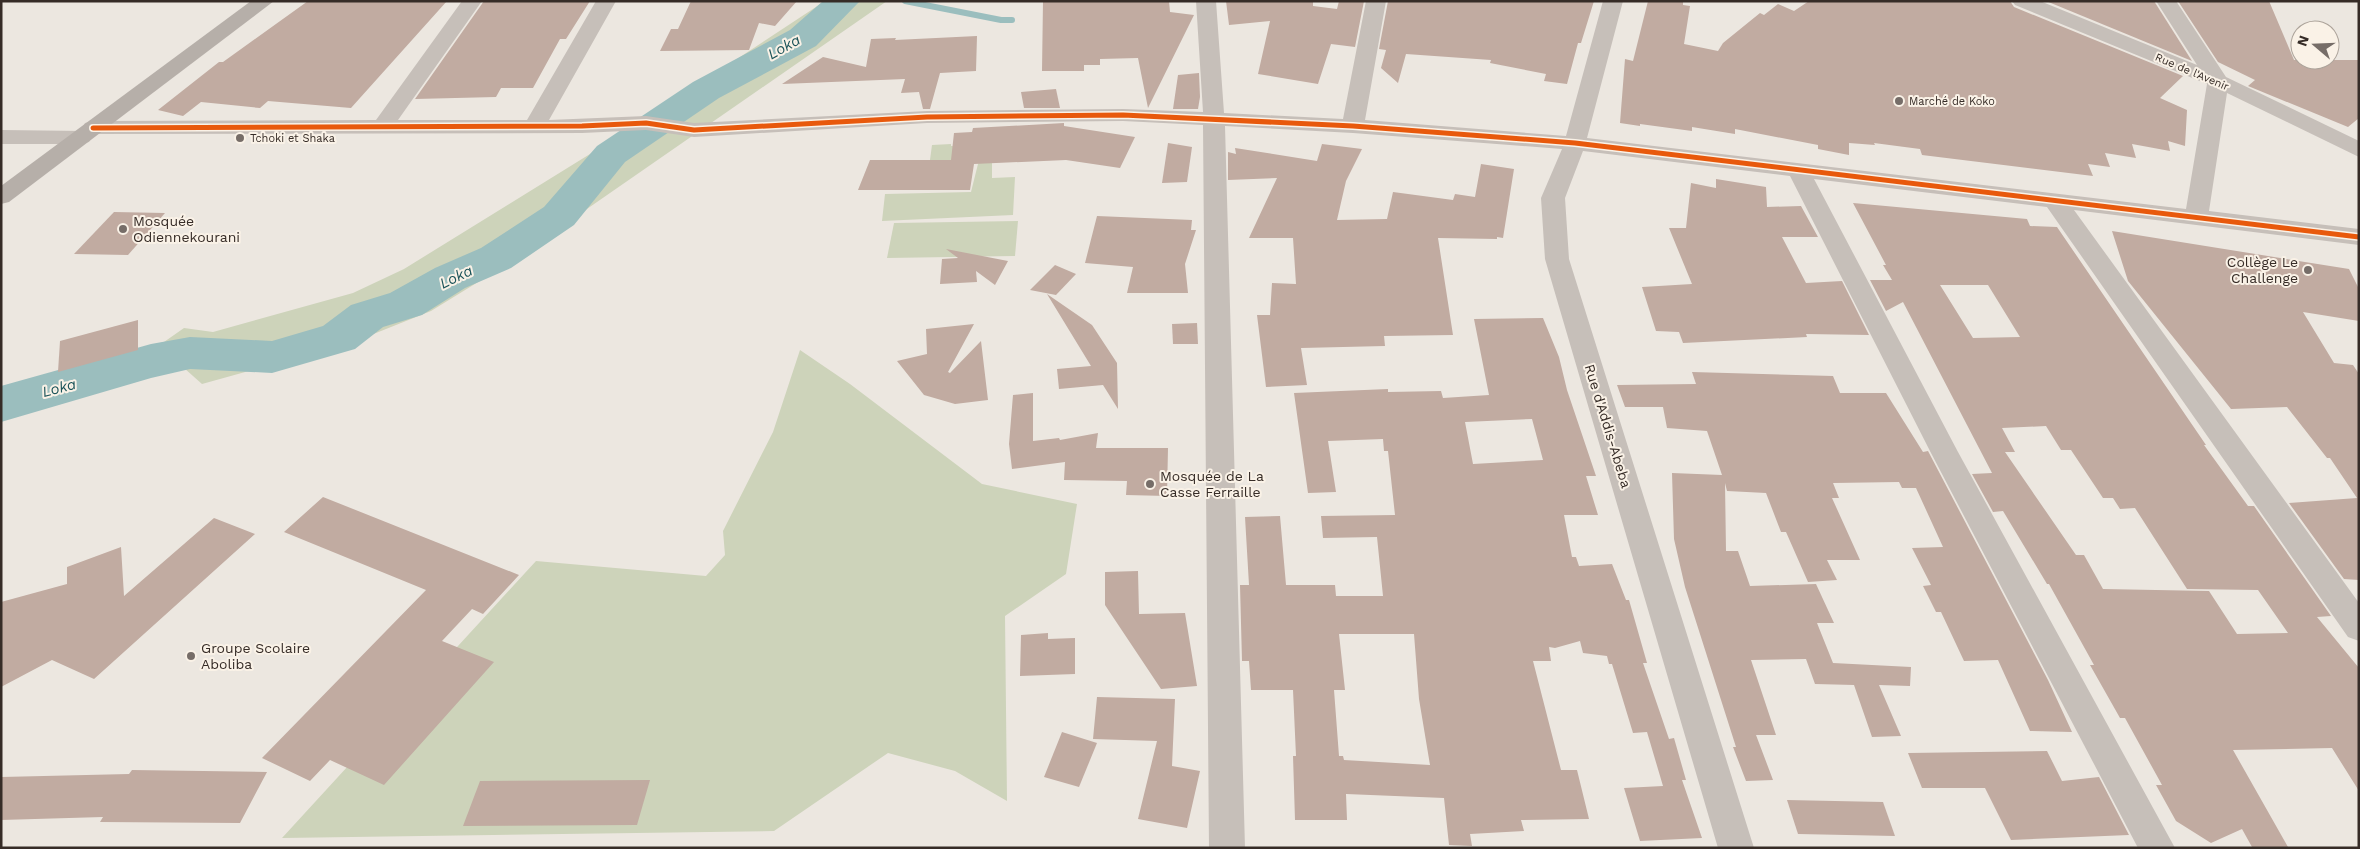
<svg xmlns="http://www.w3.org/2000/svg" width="2360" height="849" font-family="'Work Sans',sans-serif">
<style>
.green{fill:#cdd3ba}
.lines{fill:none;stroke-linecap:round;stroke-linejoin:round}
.stream{stroke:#9bbebe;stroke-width:6}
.river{fill:#9bbebe;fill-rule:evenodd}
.building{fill:#c1aba1;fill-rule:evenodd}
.street{fill:#c6bfb9;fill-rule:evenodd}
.secondary{fill:#b6afa9;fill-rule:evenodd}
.cycleway-casing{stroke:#faf2e7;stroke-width:8}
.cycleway{stroke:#e8590c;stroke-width:5}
.poi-dot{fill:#766d68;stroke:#faf2e7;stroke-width:2}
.labels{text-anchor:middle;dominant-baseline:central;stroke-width:4;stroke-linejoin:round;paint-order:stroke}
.far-street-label{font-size:11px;fill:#362c27;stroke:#faf2e7}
.far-poi-label{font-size:11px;fill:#362c27;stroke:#faf2e7;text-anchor:start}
.poi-label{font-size:14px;fill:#362c27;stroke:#faf2e7;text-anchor:start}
.street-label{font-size:14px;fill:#362c27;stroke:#faf2e7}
.water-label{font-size:15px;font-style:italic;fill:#1b5359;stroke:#faf2e7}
</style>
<rect width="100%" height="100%" fill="#ece7e0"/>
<g class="green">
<path d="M825,1h62l-378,262 -78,48 -75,30 -154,43 -27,-24 -174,53v-23l163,-48 20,-14 29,4 140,-39 51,-24 228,-141z"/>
<path d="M951,144v2h17l24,15v17l23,-1 -2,38 -131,6 3,-27 86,-2 8,-32h-49l2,-15z"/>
<path d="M1018,221l-3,35 -128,2 7,-35z"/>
<path d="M800,350l50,34 132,100 95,20 -11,70 -61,42 2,185 -52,-30 -67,-18 -114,78 -492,7 254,-277 170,15 19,-21 -2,-24 50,-99z"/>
</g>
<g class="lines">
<path class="stream" d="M905,1l96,19h11"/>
<path class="river" d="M823,1h37l-44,45 -97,52 -94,64 -51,63 -63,43 -46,20 -43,27 -39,12 -28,22 -83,24 -82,-4 -39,9 -150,44v-36l150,-42 39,-7 82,4 51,-15 28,-21 39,-12 45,-25 46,-20 63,-41 53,-61 96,-64 97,-52z"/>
</g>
<g class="building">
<path d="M308,1h139l-96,107 -83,-7 -8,7 -59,-6 -18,14 -25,-6 61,-48h4z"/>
<path d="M484,1h106l-24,38h-6l-27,49h-32l-5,9 -81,2z"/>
<path d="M691,1h106l-22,25 -16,-3 -10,27 -89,1 11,-22h7z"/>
<path d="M1043,1h126l1,11 24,3 -46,93 -10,-50 -38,1v6h-16v6h-42z"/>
<path d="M1226,1h87v5l24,3 2,-8h25l-9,46 -24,-3 -13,40 -60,-10 12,-53 -41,4z"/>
<path d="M1388,1h206l-13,42h-3l-11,41 -23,-3 2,-7 -56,-11 1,-3 -85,-6 -8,29 -17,-15 5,-18 -7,-1z"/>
<path d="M1648,1h35v4l7,1 -6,38 34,7 5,-8 37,-30 4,2 14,-11 16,7 15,-10h201l4,6 169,69 -23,22 27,12 -2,36 -17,-5 2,10 -38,-7 4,14 -31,-5 5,14 -22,-3 5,12 -171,-21 -2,-6 -46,-6 1,2 -26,-2v12l-31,-6v-4l-83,-16v5l-43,-7v4l-52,-7v2l-20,-3 5,-64 8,2z"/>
<path d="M2046,1h108l38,60z"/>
<path d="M2178,1h91l25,59h65v58l-11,9 -100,-41 7,-6 -37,-18z"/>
<path d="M977,36l-1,35 -36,2 -10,36h-7l-4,-17 -18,1 4,-14 -123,5 41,-27 43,10 5,-28 25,-1 -1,2z"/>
<path d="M1199,73l1,24 -2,12h-25l5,-34z"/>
<path d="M1056,89l4,19h-36l-3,-16z"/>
<path d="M1064,123v3l71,11 -15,31 -54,-8 -92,4 -4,26h-112l12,-30h81l3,-27 18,-1 1,-4z"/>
<path d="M1168,143l24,4 -5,35 -25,1z"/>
<path d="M1322,144l40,5 -16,32 -9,39 50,-1 6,-27 60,8 2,-6 20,3 6,-33 33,5 -11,69 -6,-1v2l-59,-1 15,97 -69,1 1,10 -84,2 6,37 -41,2 -9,-72h13l2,-32 24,1 -3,-46h-44l28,-60 -49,2v-28l8,2 -1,-6 82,13z"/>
<path d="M1716,179l50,8 1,20 34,-1 17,31h-36l24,46 36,-2 27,54 -63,-1 1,3 -124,6 -4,-11 -23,-1 -14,-44 50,-3 -23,-56h17l5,-45 25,5z"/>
<path d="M1853,203l174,16 3,7 27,1 149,218h-2l44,61h6l77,110 -14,1 42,51v123l-27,-43 -99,2 55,97h-36l-10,-18 -31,14 -35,-22 -20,-36h6l-37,-67h-5l-30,-53h4l-45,-81h-2l-44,-73 -10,1 -21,-38 20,-1 -89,-171 -17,9 -16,-31h22l-9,-15h3zM1940,285h48l32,52 -47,1zM2046,426l15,24h10l32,48h10l7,11 15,-1 52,81 71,1 30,43 -51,1 -28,-43 -106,-2 -19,-34h-8l-71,-103h10l-13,-24z"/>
<path d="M114,212l51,1 -37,42 -54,-1z"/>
<path d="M1097,216l95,4 -1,10h5l-11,34 3,29h-61l6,-26 -48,-4z"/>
<path d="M2112,231l237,38 10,20v32l-56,-9 31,51 19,2 6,9v206l-15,-1 -55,-76 68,-5 -27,-40h-3l-40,-51 -56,2 -103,-128z"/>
<path d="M946,249l62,12 -13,24 -19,-14 1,11 -37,2 2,-25 16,-1z"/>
<path d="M1055,265l21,9 -20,21 -26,-5z"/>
<path d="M1047,294l45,31 25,38 1,46 -15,-24 -44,4 -2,-20 34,-3z"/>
<path d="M1543,318l16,39 8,33 29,86h-10l12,39h-34l8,42h4l3,9 33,-2 14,36h3l18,63h-4l26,76 5,-1 12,42h-4l20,58 -62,3 -16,-53 39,-2 -16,-54 -14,1 -21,-69h-3l-2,-8 -24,-3 -3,-12 -25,7 -6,-1 2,14h-18l28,109h16l12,49 -68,1 3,11 -54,3 2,12 -23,-1 -5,-47 -98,-4 1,26h-52l-2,-64h3l-3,-66h-42l-2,-29h-7l-2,-76h9l-4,-68 35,-1 6,69h49l1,11h47l-6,-59 -54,1 -2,-22 74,-1 -7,-64h-4l-1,-12 -55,2 8,51 -28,1 -14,-100 94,-4v3l53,-1 2,7 46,-3 -15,-76zM1532,419l11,41 -70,4 -8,-42zM1339,634h75l5,65 11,66 -86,-5 -1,-4h-4l-5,-66h11z"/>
<path d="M138,320v30l-80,22 2,-31z"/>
<path d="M1197,323l1,21h-25l-1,-20z"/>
<path d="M974,324l-26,48 2,1 31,-32 7,59 -33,4 -31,-9 -27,-34 30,-7 -1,-25z"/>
<path d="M1692,372l141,4 7,17h46l37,59 5,-1 120,229 24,52 -42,-1 -32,-71 -34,1 -23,-49h-5l-13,-26 8,-1 -19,-37 31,-1 -27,-59h-14l-3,-6 -66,1 6,15h-7l28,62h-33l10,20 -29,2 -22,-50h-5l-15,-39 -39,-2 -2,-8 1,68h12l12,35 66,-2 18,39h-17l16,40 78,4 -1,19 -31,-1 22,51 -29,1 -18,-52 -39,-1 -9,-25 -55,1 25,75h-20l17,45 -27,1 -13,-34h3l-51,-160 -11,-48 -2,-66 50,2 -15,-44 -40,-3 -4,-21h-38l-8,-22 79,-1z"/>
<path d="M1033,393v48l26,-3 1,2 38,-7 -2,15h72l-1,48 -41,-1 1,-14 -63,-1 1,-18 -53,7 -3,-25 4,-49z"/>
<path d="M323,497l196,78 -36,39 -11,-5 -30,32 52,21 -110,123 -54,-25 -20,21 -48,-23 164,-168 -142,-58z"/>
<path d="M214,518l41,16 -161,145 -42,-19 -51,27v-85l66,-18v-17l54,-20 3,49z"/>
<path d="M1138,571l1,43 46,-1 12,73 -36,3 -56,-84v-33z"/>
<path d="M1048,633v6l27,-1v36l-55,2 1,-41z"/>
<path d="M1097,697l78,2 -3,67 28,5 -13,57 -49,-9 19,-78 -64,-2z"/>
<path d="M1062,732l35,11 -18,44 -35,-10z"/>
<path d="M2047,751l15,30 37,-4 30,58 -118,5 -26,-52h-63l-14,-35z"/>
<path d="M132,770l135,2 -27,51 -140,-1 3,-5 -102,3v-43l128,-3z"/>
<path d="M650,780l-13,45 -174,1 17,-45z"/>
<path d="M1787,800l96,2 12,34 -97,-2z"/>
</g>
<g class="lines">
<path class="street" d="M462,1h20l-84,119h129l69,-119h20l-67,119 97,-4 48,7 233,-12 196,-2 80,3 -7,-111h20l8,112 119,6 23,-118h20l-21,119 201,16 37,-135h20l-36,137 599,71 21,-125 -192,-79 -3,-4h28l157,64 -41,-64h20l50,76 133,64v16l-132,-64 -18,118 150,18v16l-285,-35 285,393v38l-11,-4 -301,-430 -233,-28 144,273 217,396h-37l-207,-395 -141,-277 -207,-25 -18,47 4,61 185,589h-36l-173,-589 -4,-61 21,-49 -209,-16 -128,-7 20,722h-36l-6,-723 -80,-4 -196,2 -233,14 -48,-7 -64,3 -492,1 2,3 -3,5 -8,2h-80v-14l83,1 -2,-3 3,-5 8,-2 283,-1z"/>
<path class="secondary" d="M251,1h23l-265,201 -8,2v-18z"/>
<g class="cycleway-casing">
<path id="cycleway" d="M93,128l489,-2 64,-3 48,7 233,-13 196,-2 230,11 222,17 784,94"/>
</g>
<use href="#cycleway" class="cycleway"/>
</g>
<g class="poi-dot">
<circle cx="1899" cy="101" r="5"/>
<circle cx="240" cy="138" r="5"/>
<circle cx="123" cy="229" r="5"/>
<circle cx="2308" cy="270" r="5"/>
<circle cx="1150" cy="484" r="5"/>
<circle cx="191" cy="656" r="5"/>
</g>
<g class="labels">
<g class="far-street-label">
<text transform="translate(2192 72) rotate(23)">Rue de l'Avenir</text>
</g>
<g class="far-poi-label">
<text x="1909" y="101">Marché de Koko</text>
<text x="250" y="138">Tchoki et Shaka</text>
</g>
<g class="poi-label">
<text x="133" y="221">Mosquée<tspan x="133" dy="16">Odiennekourani</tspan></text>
<text x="2298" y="262" text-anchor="end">Collège Le<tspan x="2298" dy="16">Challenge</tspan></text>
<text x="1160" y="476">Mosquée de La<tspan x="1160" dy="16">Casse Ferraille</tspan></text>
<text x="201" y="648">Groupe Scolaire<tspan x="201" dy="16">Aboliba</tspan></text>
</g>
<g class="street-label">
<text transform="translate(1608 426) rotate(73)">Rue d'Addis-Abeba</text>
</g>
<g class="water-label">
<text transform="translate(784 47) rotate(-29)">Loka</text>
<text transform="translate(456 277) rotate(-26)">Loka</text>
<text transform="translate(59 388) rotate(-15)">Loka</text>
</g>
</g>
<rect width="2360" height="849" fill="none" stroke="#362c27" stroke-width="5"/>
<g transform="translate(2315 45) rotate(289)"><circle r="24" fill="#faf2e7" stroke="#aca39a"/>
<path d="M0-4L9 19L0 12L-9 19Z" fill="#766d68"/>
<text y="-8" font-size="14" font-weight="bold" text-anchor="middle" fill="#362c27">N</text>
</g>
</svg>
